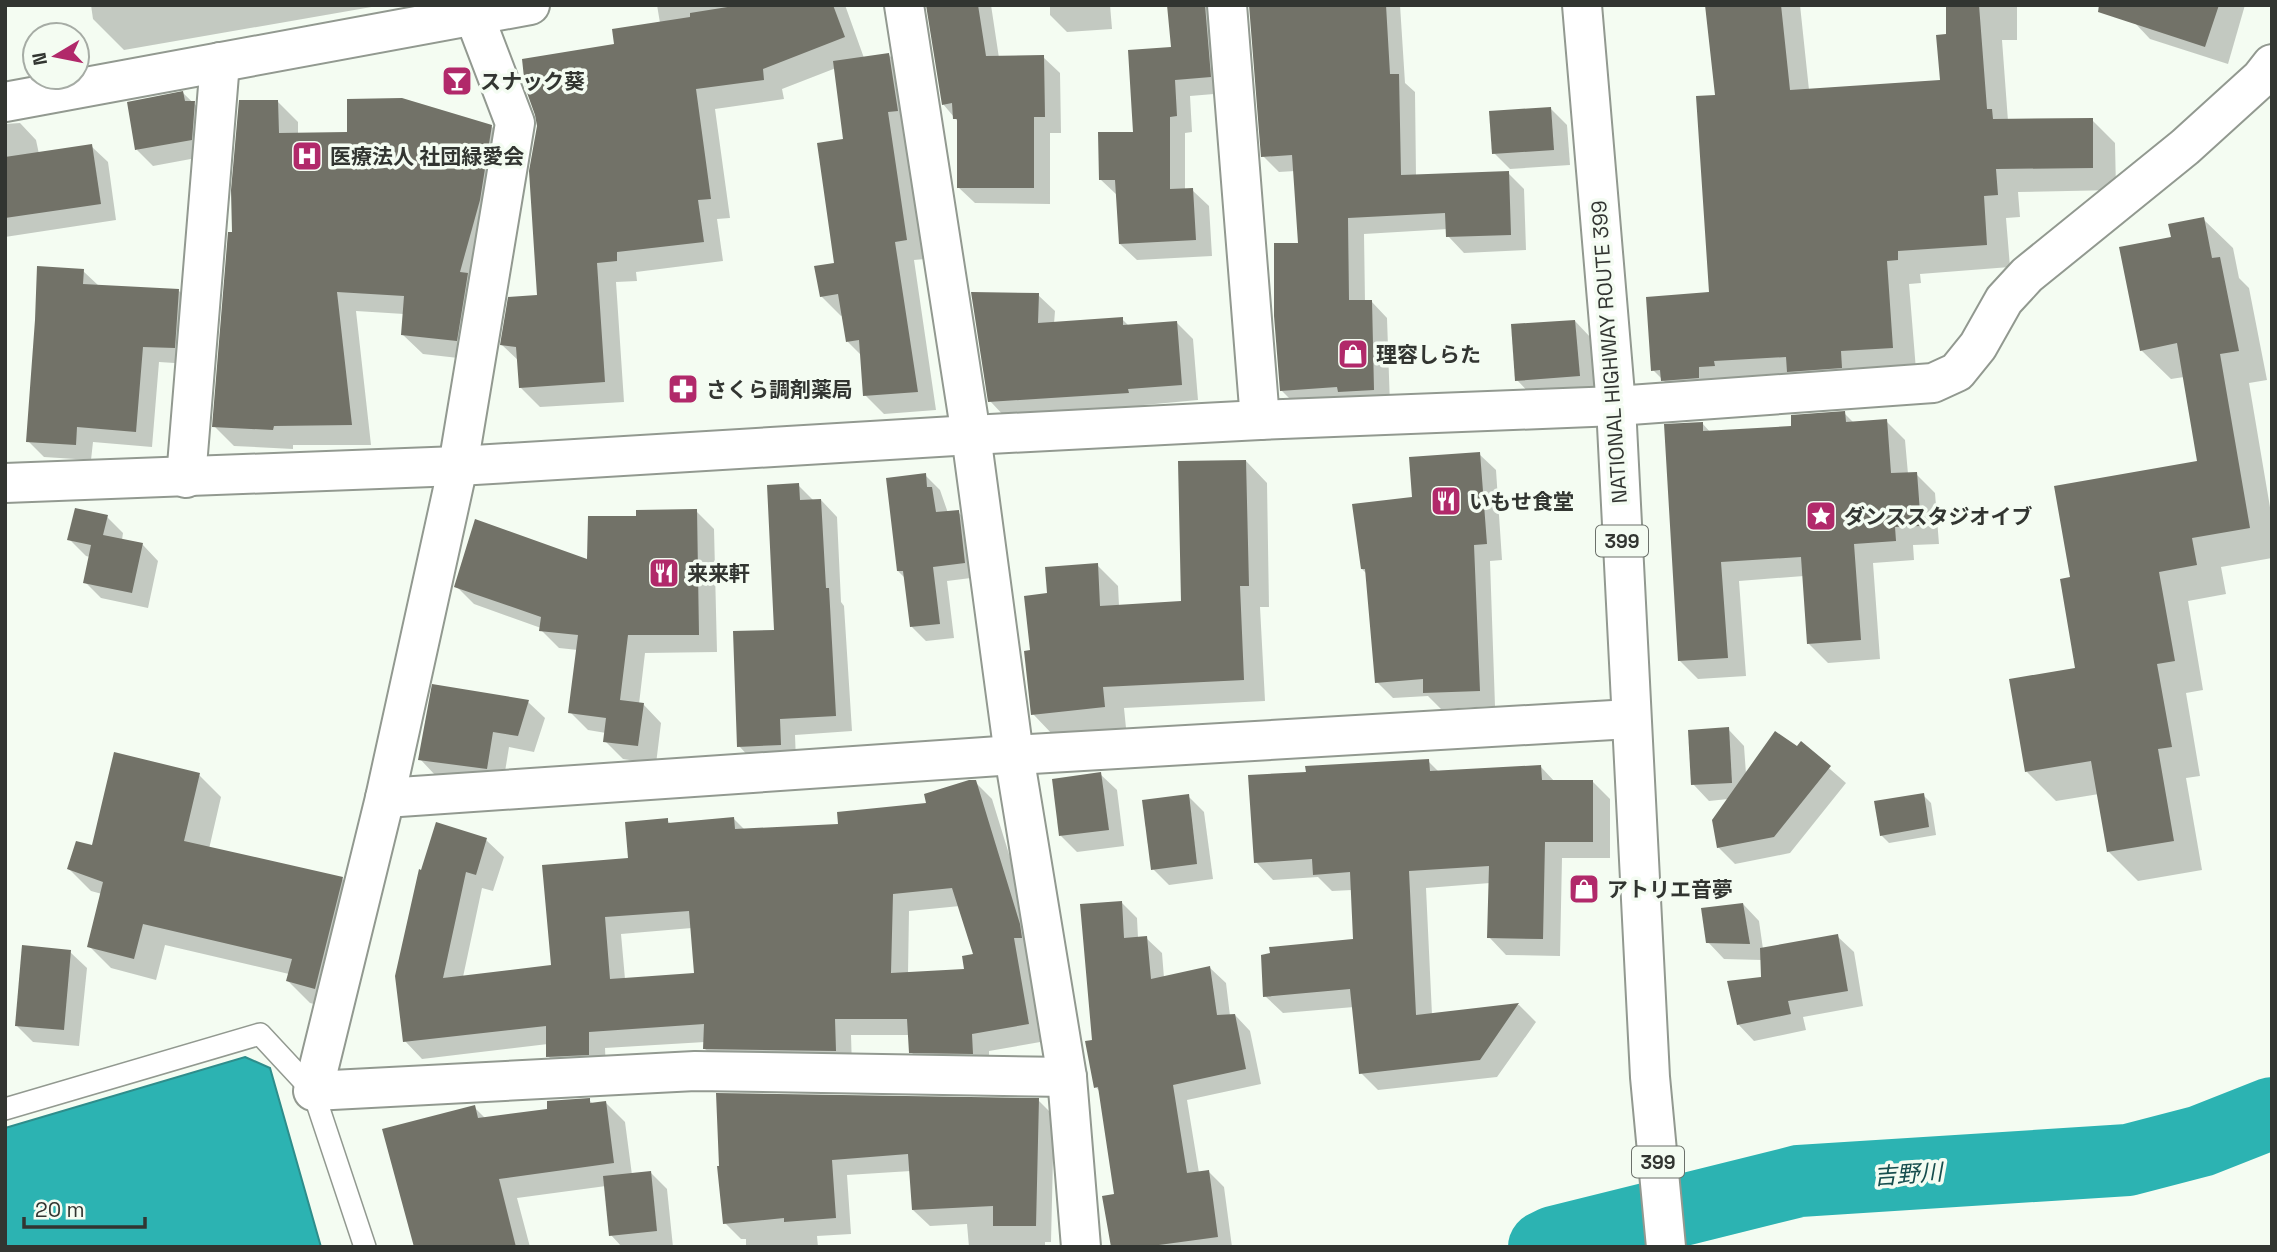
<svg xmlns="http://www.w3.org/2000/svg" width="2277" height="1252" font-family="'Space Grotesk','Noto Sans JP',sans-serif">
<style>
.water{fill:#2cb3b2;stroke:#2e8d8b;stroke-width:2}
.shadow{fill:#0003;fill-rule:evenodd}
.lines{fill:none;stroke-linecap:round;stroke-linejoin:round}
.river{stroke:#2cb3b2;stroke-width:72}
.building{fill:#727268;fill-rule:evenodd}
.service-casing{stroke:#929990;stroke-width:24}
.minor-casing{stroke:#929990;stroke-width:42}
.tertiary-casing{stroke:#929990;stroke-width:42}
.trunk-casing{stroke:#929990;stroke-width:42}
.service{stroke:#fff;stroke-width:21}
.minor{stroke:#fff;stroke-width:38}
.tertiary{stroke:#fff;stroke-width:38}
.trunk{stroke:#fff;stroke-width:38}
.labels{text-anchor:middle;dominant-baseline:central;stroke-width:7;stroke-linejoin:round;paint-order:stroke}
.shield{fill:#f4fcf2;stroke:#6c716b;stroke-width:2}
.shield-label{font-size:19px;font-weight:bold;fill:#323531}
.poi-label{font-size:21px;font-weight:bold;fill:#323531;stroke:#f4fcf2;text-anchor:start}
.street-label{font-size:21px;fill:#323531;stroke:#f4fcf2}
.water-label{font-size:23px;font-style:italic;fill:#174e4e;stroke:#f4fcf2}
</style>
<rect width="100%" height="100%" fill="#f4fcf2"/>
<path class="water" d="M245,1057l25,11 51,179h-316v-119z"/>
<g class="shadow">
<path d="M91,5h292l-259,45 -31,-31z"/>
<path d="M657,5h70l1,4 24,-4h93l19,53 25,-3 19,19 17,185 -11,1 22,150 -52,4 -19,-19 -3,-39 -14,-14 -5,-27 -2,1 -20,-20 15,-31 9,-124 -9,-73 -54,21 2,10 -69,10 15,109 -13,1 6,42 -87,11 1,9 -21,1 8,120 -84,5 -20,-20 -1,-26 -17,-16 37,-49 77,-250 44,-23z"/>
<path d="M928,5h63l8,53 44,-1 17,16 1,60h-11v71l-75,-1 -17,-16 1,-64 -16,-19z"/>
<path d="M1050,5h60l2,24 -45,3 -17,-17z"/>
<path d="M1169,5h60l-3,88 -36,3 2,36 -7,1v57h7l17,16 3,50 -75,4 -17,-16 -3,-49 -17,-16 35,-45 38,-85z"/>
<path d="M1251,5h149l5,78 10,9 1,84 92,-3 16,16 2,61 -62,3 -16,-17v-7l-84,5 1,68 6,-1 16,17 3,88 -92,1 -17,-17 19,-146 -5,-73 -16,1 -16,-16z"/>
<path d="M1707,5h93l9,85 133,-9 6,-46v-30h69v35h-15l6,81 84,-1 23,23 1,47 -98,2 2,25 -14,1 4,49 -90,7 1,9 -12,1 7,86 -230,33 -33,-33 58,-76 6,-198z"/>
<path d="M2139,5h106l-17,59 -78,-25 -16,-17z"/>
<path d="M183,93l27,26 -3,37 -54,10 -16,-16z"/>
<path d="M278,102l20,20v13l193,-9 20,20 -35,214 -53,-6 -21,-20 2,-20 -48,-3 15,134h-78v4l-59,-3 -20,-20 20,-192z"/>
<path d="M1551,109l16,16 3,40 -60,4 -16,-16z"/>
<path d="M20,123l16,17 3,14 52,-8 17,16 8,58 -111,17v-113z"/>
<path d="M2203,219l30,29 6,30 10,10 18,92 -18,3 23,136v39l-51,9 5,27 -38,7 15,89 -17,3 14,83 -14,2 16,92 -64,11 -29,-29 -10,-58 -43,7 -29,-29 50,-103 -5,-90 127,-116 -15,-86 -13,2 -30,-29 32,-112z"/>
<path d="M83,271l16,15 80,5 16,16 -5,57 -31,-2 -7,85 -59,-5 -2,18 -47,-3 -16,-16z"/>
<path d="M1038,295l17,16 -1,13 68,-5 7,7 47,-4 17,17 5,61 -54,5v4l-138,9 -16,-17z"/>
<path d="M1575,321l16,17 4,54 -62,5 -16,-17z"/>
<path d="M1844,413l10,10 32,-2 19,19 3,34h8l19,19 4,51 -26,1 1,15 -41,3 7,96 -52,4 -19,-19 -5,-68 -65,5 7,95 -48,3 -19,-19 23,-237 9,10 82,-6z"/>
<path d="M1479,454l17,16 6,90 -12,1 5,145 -54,3 -13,-13 -35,2 -16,-16 -10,-108 -5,-5z"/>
<path d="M1246,461l21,22 2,124h-9l5,94 -141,7 2,20 -72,8 -21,-22 -1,-62 17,-57 48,-30 21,21 1,20 64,-3z"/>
<path d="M925,475l15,15 8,23 10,-1 15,15 6,50 -32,4 7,57 -28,3 -14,-14 -7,-49 -7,-7z"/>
<path d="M798,485l16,16 7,-1 16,17 4,85 3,4 8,125 -57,4 1,26 -41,2 -16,-17 37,-115z"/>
<path d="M696,511l18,18 3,123 -72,1 -6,51h4l18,19 -5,41 -33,-5 -18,-18 1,-8 -18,-3 -18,-18 8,-62 -19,-2 -18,-18v-2l-67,-24 -18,-18 133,-25 49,-43z"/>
<path d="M107,517l16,16 -1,7 20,4 16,17 -10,47 -47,-10 -16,-16 5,-25 -4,-1 -17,-17z"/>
<path d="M528,702l17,16 -11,34 -25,-5 -6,37 -67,-8 -16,-17z"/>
<path d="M1728,729l16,17 2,28 51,-26 4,-4 45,39 -56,70 -55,11 -17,-17 10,-48 -19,2 -16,-17z"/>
<path d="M1428,761l11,11 102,-5 14,15h38l17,17v59h-48l-2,98 -54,-1 -17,-18 1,-54 -64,5 6,127 87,-10 17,17 -39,55 -119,13 -17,-17 -7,-66 -71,6 -18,-17 90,-55 -3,-51 -20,1 -14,-14 -45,3 -17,-18 51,-89z"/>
<path d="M1100,774l17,16 7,56 -47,6 -16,-16z"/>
<path d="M199,775l22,22 -12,52 133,30 22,22 -27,109 -27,-7 -22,-22 1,-7 -124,-29 -9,35 -45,-12 -22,-22 13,-52 -11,-3 -22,-22 24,-21z"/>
<path d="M975,782l17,17 44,143 10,99 -57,10v19l-61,-1 -17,-17 -1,-17h-59l1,33 -130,-2 -17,-17v-7l-100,6 1,23 -41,2 -17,-17v-12l-126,15 -17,-18 17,-169 15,-48 49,16 18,17 -11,34 -11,-3 -19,89 90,-11 77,-107 37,-39 5,5 62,-6 11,11 95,-5 89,-21zM960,906l15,50 -9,15 -58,3 1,-63zM692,928l4,47 -71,4 -4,-45z"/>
<path d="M1923,795l8,8 5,32 -47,8 -8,-8z"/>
<path d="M1188,796l16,16 9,67 -44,6 -16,-16z"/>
<path d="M1121,902l16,16 1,20h8l16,15 2,25 46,-10 16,15 4,33 5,-1 15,16 11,53 -74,16 12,73 10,-1 15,15 8,60h-119l3,-52 -16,-103 -4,-5 -2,-46z"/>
<path d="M1743,904l16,17 4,28 74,-13 17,16 9,54 -60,11 3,13 -52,11 -16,-17 25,-45 -1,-19 -38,-1 -16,-17z"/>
<path d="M70,952l17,16 -8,78 -46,-4 -17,-17z"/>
<path d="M589,1100l4,4 12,-2 20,20 7,53 19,-2 16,16 6,58h-51l-11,-12 -5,-49 -89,12 13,49h-114l58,-140 12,12 63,-9z"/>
<path d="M1038,1100l16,16 -3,126h-6v5h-76l-2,-23 -37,2 -17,-16 -2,-39 -64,4 4,59 -34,2 1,11h-72v-8h-5l-16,-16 -6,-56z"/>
</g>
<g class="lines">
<path class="river" d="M1544,1247l10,-5 245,-61 329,-21 73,-19 71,-28"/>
</g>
<g class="building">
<path d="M740,5h93l12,32 -82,32 1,11 -68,9 15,110 -13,1 6,42 -87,10v9l-20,2 8,119 -86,6 -3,-41 -16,-2 8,-48 29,-2 -8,-124 8,-45 -2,-11 -10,-28 -3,-28 92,-15 -2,-15 78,-12v-4z"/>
<path d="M926,5h52l8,51 58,-1 1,62h-11v71h-77v-69h-4l-1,-16 -10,2z"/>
<path d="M1167,5h38l6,72 -36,3 2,36 -7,1v72l23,-1 3,52 -77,4 -4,-64h-16l-1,-48h35l-5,-82 43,-3z"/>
<path d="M1249,5h137l4,69h9l2,101 108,-4 2,64 -65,2 -1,-24 -97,5 1,82h23l2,90 -36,2 -1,-5 -57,4 -6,-75v-73h24l-6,-88 -31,2z"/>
<path d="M1705,5h76l9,85 150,-10 -4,-45 10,-1v-29h33l8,104h5l1,10 100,-1v50l-97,1 2,26 -14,1 3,49 -89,6v9l-11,1 6,87 -52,3 1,17 -55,4 -1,-15 -72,4 1,5 -16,1v11l-38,3 -1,-11 -9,1 -5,-74 63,-5 -13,-196 19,-1z"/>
<path d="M2099,5h120l-14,42 -107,-35z"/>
<path d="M889,53l9,58 -10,1 19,128 -12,2 23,150 -55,4 -4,-56 -13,2 -8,-48 -18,3 -6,-31 20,-3 -17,-120 26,-4 -10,-78z"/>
<path d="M183,91l2,10h10l-3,39 -57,10 -8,-48z"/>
<path d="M402,98l90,27 -12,75 -20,72 8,1 -11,68 -56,-6 3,-39 -67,-4 15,133 -78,1 -1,4 -61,-3 16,-195h4l-1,-42 8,-90h39l1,33 68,-1v-33z"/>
<path d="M1551,107l3,43 -62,4 -3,-43z"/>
<path d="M92,144l9,60 -96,14v-61z"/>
<path d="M2204,217l8,41 8,-1 19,94 -19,3 30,174 -58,10 5,27 -38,7 16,89 -18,3 15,83 -14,2 16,92 -67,11 -16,-91 -66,11 -16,-93 66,-11 -15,-89 10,-2 -16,-91 143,-25 -20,-118 -37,8 -21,-104 52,-10 -3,-13z"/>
<path d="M37,266l47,3 -1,15 96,5 -4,59 -32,-1 -7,85 -59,-5 -1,18 -50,-3 9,-122z"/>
<path d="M971,292l68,1 -1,30 85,-6v8l54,-4 5,64 -54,4 1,4 -141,9z"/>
<path d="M1575,320l5,56 -65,5 -4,-57z"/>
<path d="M1845,411l1,11 41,-3 4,54 26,-1 4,54 -26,1 1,14 -42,3 7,96 -54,4 -6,-87 -80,5 7,96 -50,3 -14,-237 39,-2v9l88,-5v-11z"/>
<path d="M1480,452l7,92 -13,1 6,146 -57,2v-14l-48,4 -10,-114h-4l-9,-65 60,-7 -3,-40z"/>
<path d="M1246,460l3,126h-9l4,94 -141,7 2,20 -74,8 -7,-64 6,-1 -6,-54 23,-3 -2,-26 53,-4 2,43 81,-5 -3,-140z"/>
<path d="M926,473l1,14h5l4,25 23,-2 6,53 -32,4 7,57 -30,3 -7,-56h-6l-11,-93z"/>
<path d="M799,483l1,17 21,-1 5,89h3l7,128 -56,3 1,26 -44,2 -4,-116 41,-1 -7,-145z"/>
<path d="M75,508l33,7 -5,20 40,8 -11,50 -49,-10 8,-38 -24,-5z"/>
<path d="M697,509l2,126h-71l-8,65 24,3 -6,43 -35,-4 3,-24 -38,-5 10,-78 -39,-4 2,-14 -87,-30 21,-68 112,40 1,-43h48v-6z"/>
<path d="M432,684l97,16 -11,36 -25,-4 -6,37 -69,-9z"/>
<path d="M1729,727l3,56 -41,2 -3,-55z"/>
<path d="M1775,731l22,15 4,-5 30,25 -57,71 -57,11 -5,-28z"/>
<path d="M114,752l86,21 -16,68 159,36 -28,112 -29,-8 6,-22 -149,-35 -9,35 -47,-12 16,-65 -36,-13 9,-28 16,4z"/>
<path d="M1429,759l1,12 111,-6 1,15h51v62h-48l-2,97 -56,-1 2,-72 -80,5 7,144 103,-12 -39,57 -121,14 -9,-85 -87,8 -2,-42 9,-2 -1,-6 84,-8 -3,-67 -37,3 -1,-16 -58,4 -6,-88 58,-3 -1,-6z"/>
<path d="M1101,772l8,58 -50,6 -7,-57z"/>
<path d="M969,780h7l44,144 2,14h-8l15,86 -57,10 1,20 -64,-1 -2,-34h-72l1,32 -133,-2 1,-25 -115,8v23l-43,2v-31l-143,16 -8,-66 24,-107 2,1 15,-48 51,16 -11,37 -10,-3 -23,106 108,-13 -9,-100 86,-7 -3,-36 43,-4v5l66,-6 1,12 103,-5 -1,-12 89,-9 -2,-9zM952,888l21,66 -11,2 2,13 -73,4 2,-79zM689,911l5,62 -84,6 -5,-62z"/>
<path d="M1924,793l5,34 -49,9 -6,-35z"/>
<path d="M1189,794l8,70 -46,6 -9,-70z"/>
<path d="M1122,901l2,37 23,-2 4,43 59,-13 7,49 18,-1 11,55 -73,16 14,88 22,-3 9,67 -74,10h-33l-9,-51 12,-2 -16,-107 -4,1 -9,-47 7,-1 -12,-136z"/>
<path d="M1743,903l7,41 -44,-1 -5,-35z"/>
<path d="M1838,934l10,57 -60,10 3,13 -54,11 -10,-44 34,-4 -1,-29z"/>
<path d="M22,945l49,5 -7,80 -49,-4z"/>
<path d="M716,1093l323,5 -3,128h-43v-20l-81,4 -4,-56 -76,6 4,58 -52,4v-4l-61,6 -6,-58h2z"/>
<path d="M590,1098v5l16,-2 8,62 -115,16 17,68h-102l-32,-118 93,-24 3,13 69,-9v-8z"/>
<path d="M651,1171l6,60 -48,5 -6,-60z"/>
</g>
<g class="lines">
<g class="service-casing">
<path id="service" d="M5,1109l255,-75 53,57 52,156"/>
</g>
<g class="minor-casing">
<g id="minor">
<path d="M470,5l45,118 -57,343 -73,332 -72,293 382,-20 372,6"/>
<path d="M904,5l67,430 43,320 53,322 14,170"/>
<path d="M1227,5l33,415"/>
<path d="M5,102l525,-97"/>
<path d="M1616,406l317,-23 24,-11 21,-26 26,-46 23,-25 158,-128 76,-69 11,-14"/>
<path d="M186,478l34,-416"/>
<path d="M385,798l629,-43 616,-36"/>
</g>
</g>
<g class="tertiary-casing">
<path id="tertiary" d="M5,483l453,-17 513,-31 289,-15 356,-14"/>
</g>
<g class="trunk-casing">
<path id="trunk" d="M1582,5l34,401 34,671 16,170"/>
</g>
<use href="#service" class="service"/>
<use href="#minor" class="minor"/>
<use href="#tertiary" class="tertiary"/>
<use href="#trunk" class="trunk"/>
</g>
<defs>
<g id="bar-square" transform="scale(1.575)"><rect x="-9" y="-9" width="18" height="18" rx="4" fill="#b1296a" stroke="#f4fcf2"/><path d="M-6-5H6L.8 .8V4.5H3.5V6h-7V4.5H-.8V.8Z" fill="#fff"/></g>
<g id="hospital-square" transform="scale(1.575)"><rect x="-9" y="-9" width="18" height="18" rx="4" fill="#b1296a" stroke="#f4fcf2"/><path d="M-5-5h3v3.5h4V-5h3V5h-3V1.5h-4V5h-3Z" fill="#fff"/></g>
<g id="shop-square" transform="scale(1.575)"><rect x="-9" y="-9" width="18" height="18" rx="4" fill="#b1296a" stroke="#f4fcf2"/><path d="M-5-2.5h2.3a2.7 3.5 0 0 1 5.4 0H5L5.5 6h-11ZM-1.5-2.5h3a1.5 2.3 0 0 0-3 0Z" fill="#fff"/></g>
<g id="pharmacy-square" transform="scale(1.575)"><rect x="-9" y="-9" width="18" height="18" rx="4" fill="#b1296a" stroke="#f4fcf2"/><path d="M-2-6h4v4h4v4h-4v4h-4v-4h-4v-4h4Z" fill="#fff"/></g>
<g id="restaurant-square" transform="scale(1.575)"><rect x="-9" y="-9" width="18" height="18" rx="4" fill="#b1296a" stroke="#f4fcf2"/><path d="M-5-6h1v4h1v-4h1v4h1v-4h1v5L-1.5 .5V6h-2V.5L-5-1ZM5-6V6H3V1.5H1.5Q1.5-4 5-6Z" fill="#fff"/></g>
<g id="sight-square" transform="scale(1.575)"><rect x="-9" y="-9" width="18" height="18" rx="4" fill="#b1296a" stroke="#f4fcf2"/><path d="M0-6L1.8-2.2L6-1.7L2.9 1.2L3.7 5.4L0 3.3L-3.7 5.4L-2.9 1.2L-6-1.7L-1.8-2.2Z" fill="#fff"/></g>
</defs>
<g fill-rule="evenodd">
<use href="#bar-square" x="457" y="81"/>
<use href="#hospital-square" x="307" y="156"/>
<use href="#shop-square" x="1353" y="354"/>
<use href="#pharmacy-square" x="683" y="389"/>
<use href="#restaurant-square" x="1446" y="501"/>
<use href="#sight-square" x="1821" y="516"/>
<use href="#restaurant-square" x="664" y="573"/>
<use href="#shop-square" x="1584" y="889"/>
</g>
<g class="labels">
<g class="shield">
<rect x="1596" y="525.5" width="52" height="31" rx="5"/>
<rect x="1632" y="1146.5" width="52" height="31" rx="5"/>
</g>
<g class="shield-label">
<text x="1622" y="541">399</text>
<text x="1658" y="1162">399</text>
</g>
<g class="poi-label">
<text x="480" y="81">スナック葵</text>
<text x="330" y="156">医療法人 社団緑愛会</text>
<text x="1376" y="354">理容しらた</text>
<text x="706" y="389">さくら調剤薬局</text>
<text x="1469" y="501">いもせ食堂</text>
<text x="1844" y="516">ダンススタジオイブ</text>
<text x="687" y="573">来来軒</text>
<text x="1607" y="889">アトリエ音夢</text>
</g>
<g class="street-label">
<text transform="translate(1609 352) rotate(-94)">NATIONAL HIGHWAY ROUTE 399</text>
</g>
<g class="water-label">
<text transform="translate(1908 1174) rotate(-4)">吉野川</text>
</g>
</g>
<rect width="2277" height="1252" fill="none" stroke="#323531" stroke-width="14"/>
<g transform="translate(56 56) rotate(260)"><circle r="33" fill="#f4fcf2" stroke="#a6aca5" stroke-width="2"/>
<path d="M0-5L12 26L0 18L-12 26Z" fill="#b1296a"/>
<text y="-10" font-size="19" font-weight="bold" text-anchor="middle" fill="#323531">N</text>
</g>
<path d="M24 1217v10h121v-10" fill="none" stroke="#323531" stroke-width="3.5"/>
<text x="35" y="1217" font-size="21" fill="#323531" stroke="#f4fcf2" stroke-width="5" paint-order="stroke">20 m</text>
</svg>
